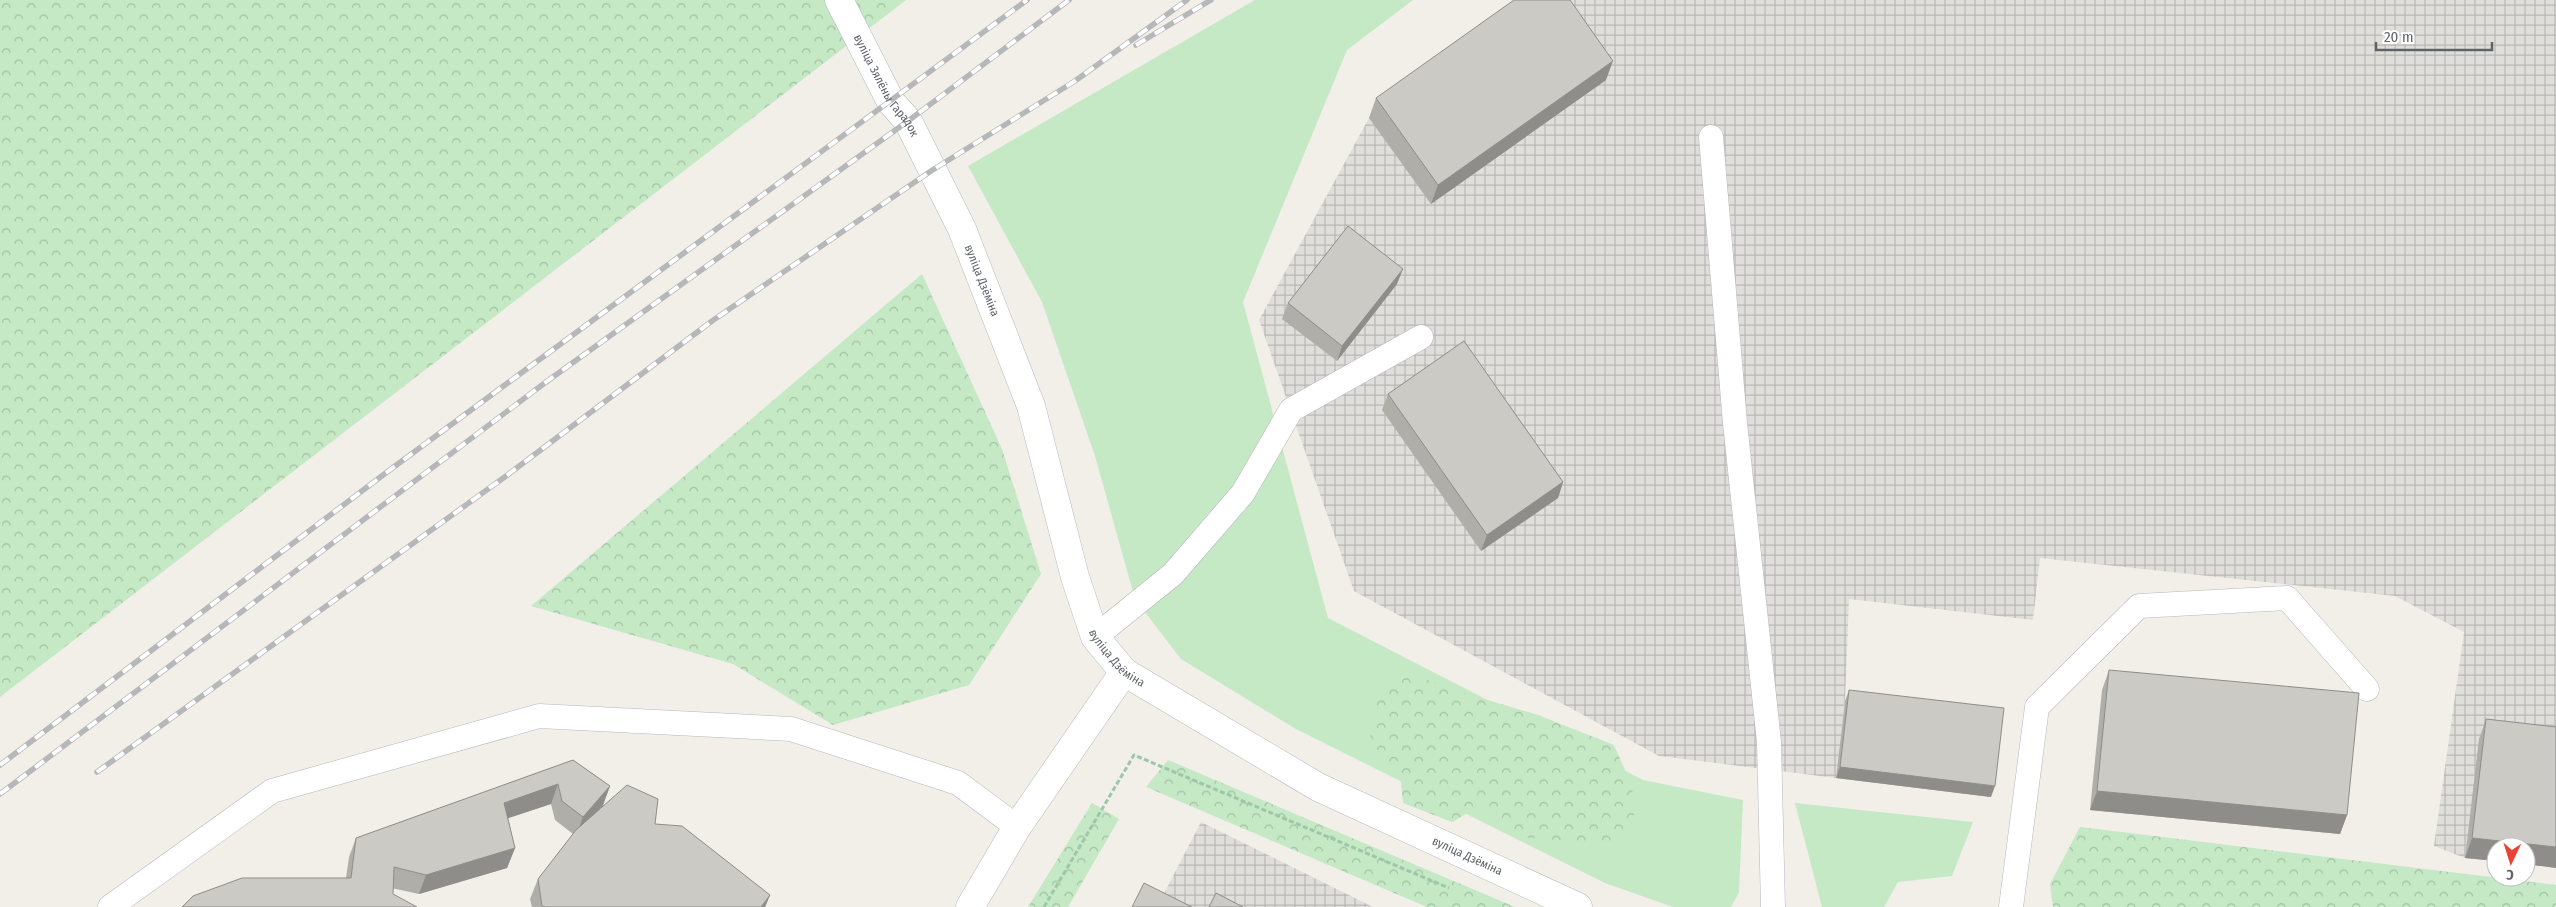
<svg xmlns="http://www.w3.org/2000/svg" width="2556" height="907" font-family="'Fira Sans Condensed',sans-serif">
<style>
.industrial{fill:url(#industrial-grid)}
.grass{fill:#c5e8c5}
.forest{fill:url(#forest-crowns)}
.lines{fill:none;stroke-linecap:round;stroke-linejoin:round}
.lane-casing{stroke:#b5b8bc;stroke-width:25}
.secondary-casing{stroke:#b6babf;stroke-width:29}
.path{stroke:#9cc7a9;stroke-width:3;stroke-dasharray:5 2.5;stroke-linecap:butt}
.lane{stroke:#fff;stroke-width:24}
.secondary{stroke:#fff;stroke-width:28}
.rail-casing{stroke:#b6b7b8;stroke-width:5.5}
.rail{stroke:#fff;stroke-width:4;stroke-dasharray:11;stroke-linecap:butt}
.wall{fill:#afaea9}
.shaded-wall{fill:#8f8d8a}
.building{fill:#cccac5;stroke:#8f8d8a}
.labels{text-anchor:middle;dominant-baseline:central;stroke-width:4.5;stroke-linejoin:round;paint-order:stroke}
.street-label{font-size:12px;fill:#5f6368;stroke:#fff}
</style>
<defs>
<pattern id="industrial-grid" width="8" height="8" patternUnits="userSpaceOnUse" patternTransform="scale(1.25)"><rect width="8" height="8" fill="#e0deda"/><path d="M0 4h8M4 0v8" fill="none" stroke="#b9b8b5"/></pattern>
<pattern id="forest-crowns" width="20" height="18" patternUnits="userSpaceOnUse" patternTransform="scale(1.25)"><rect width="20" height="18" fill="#c5e8c5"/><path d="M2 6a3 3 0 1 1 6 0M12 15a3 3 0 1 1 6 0" fill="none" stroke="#a3c0a4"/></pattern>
</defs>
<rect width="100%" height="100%" fill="#f1efe8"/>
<g class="industrial">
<path d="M1534,0h1022v868l-30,-21h-30l-31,11 -31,-12 30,-214 -69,-36 -355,-38 -7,62 -184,-21 -4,102 -9,77 -177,-22 -305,-165 -95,-271 110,-202z"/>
<path d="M1201,822l172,85h-216z"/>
</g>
<g class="grass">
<path d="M1255,0h158l-66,50 -104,252 85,316 315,162 100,20 -4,92 -8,15h-58l-68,-24 -309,-154 -115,-70 -46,-60 -40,-143 -53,-154 -74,-136z"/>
<path d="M1795,803l178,19 -21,54 -54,6 -14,25h-62z"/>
</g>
<g class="forest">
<path d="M0,0h906l-906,697z"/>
<path d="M922,274l80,175 39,125 -72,111 -136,40 -100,-61 -202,-58z"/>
<path d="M1412,674l49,18 77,23 76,30 18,41 3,44 -21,14 -97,-7 -39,-30 -26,15 -49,-19 -3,-30 -32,-33 11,-19 -7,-34z"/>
<path d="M1168,760l347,147h-88l-281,-120z"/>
<path d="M1092,803l27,16 -51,88h-40z"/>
<path d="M2080,827l476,58v22h-503l-3,-23z"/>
</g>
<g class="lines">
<g class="lane-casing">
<g id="lane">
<path d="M1711,137l24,286 34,319 4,165"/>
<path d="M1095,637l78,-63 70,-81 48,-83 130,-73"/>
<path d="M110,907l162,-116 267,-75 252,13 167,54 59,44"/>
<path d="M2011,907l26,-200 102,-101 148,-8 80,91"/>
</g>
</g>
<g class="secondary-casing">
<g id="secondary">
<path id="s1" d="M839,0l52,102 17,19 54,108 69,177 44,171 20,60 29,35 194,115 260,120"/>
<path d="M970,907l47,-80 107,-155"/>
</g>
</g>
<path class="path" d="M1044,907l90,-152 315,133"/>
<use href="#lane" class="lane"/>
<use href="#secondary" class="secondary"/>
<g class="rail-casing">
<g id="rail">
<path d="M1136,45l75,-45"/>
<path d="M0,765l387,-293 640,-472"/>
<path d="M97,772l409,-296 206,-155 219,-150 144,-90 112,-81"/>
<path d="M0,794l546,-412 362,-261 161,-121"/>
</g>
</g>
<use href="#rail" class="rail"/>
</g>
<g class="wall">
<path d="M1606,80l-175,124 -62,-86 7,-20z"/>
<path d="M1397,284l-60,77 -55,-42 6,-16z"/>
<path d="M1388,394l175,88 -5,16 -77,53 -99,-141z"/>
<path d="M2109,670l238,145 -7,19 -250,-24 12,-120z"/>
<path d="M1849,690l142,107 -155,-19 9,-77z"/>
<path d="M2486,719l70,149 -30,-4v-17h-30v14l-31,-3 14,-119z"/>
<path d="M573,760l37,26 -7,19 52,19 115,71 -5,12h-233l-2,-8 8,-20 35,-45 -18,-14 -4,-16 -43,14 7,30 -8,20 -88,26 -73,-16 3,-21 7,-19z"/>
</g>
<g class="shaded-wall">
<path d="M1613,61l-7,19 -175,124 7,-19z"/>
<path d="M1403,269l-6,15 -60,77 5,-15z"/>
<path d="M1563,482l-5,16 -77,53 6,-16z"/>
<path d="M1840,767l155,19 -4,11 -155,-19z"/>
<path d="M558,784l-7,20 -54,18 7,-19z"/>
<path d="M610,786l-7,19 -27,31 7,-19z"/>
<path d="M2097,791l250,24 -7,19 -250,-24z"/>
<path d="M2472,838l84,9v21l-30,-4v-17h-30v14l-31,-3z"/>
<path d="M515,848l-8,20 -88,26 7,-19z"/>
<path d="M770,895l-5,12h-4z"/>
</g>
<g class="building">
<path d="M1514,0h56l43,61 -175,124 -62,-87z"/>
<path d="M1348,226l55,43 -61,77 -54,-43z"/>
<path d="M1464,341l99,141 -76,53 -99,-141z"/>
<path d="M2109,670l250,23 -12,122 -250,-24z"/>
<path d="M1849,690l155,18 -9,78 -155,-19z"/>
<path d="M2486,719l70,8v120l-84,-9z"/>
<path d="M573,760l37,26 -27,31 -21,-16 -4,-17 -54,19 11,45 -89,27 -32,-8 -1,27 24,13h-235l11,-11 49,-18h109l5,-40z"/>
<path d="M627,785l31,14 -3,25 27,2 88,69 -9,12h-216l-3,-1 -4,-27 38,-49z"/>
<path d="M1144,883l48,24h-60z"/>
<path d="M1216,893l27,14h-34z"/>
</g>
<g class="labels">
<g class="street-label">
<text stroke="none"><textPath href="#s1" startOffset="98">вуліца Зялёны Гарадок</textPath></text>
<text stroke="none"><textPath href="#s1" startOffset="316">вуліца Дзёміна</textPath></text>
<text stroke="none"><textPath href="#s1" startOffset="721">вуліца Дзёміна</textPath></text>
<text stroke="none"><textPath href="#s1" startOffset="1126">вуліца Дзёміна</textPath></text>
</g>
</g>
<g transform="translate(2511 862) rotate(184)"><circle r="24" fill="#ffffff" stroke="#bfc1c3"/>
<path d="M0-4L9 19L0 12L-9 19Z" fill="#ea4335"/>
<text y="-8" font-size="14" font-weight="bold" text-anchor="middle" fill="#5f6368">С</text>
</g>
<path d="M2376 42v8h116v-8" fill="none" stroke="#5f6368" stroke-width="2.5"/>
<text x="2384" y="42" font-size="15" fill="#5f6368" stroke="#ffffff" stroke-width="4" paint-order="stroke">20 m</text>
</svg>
